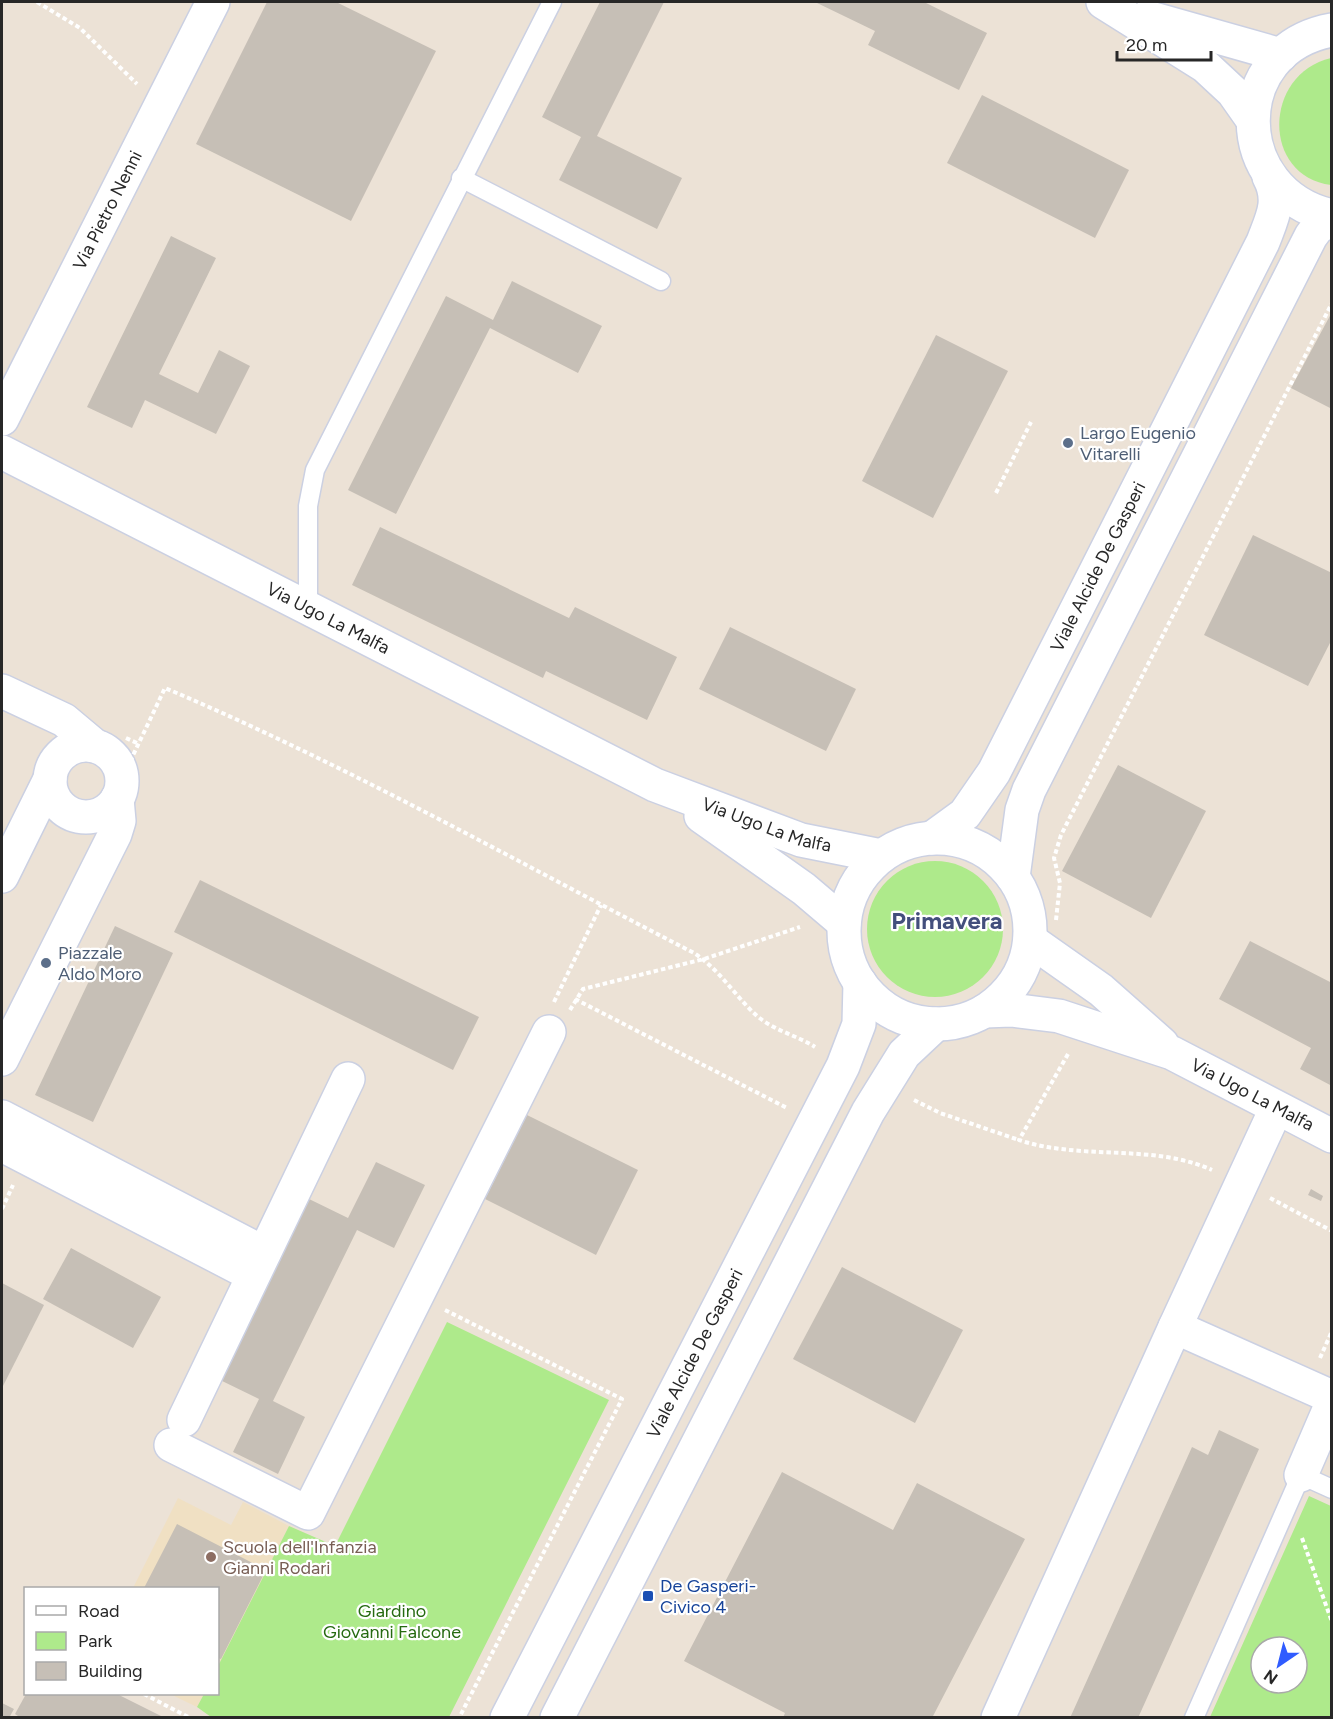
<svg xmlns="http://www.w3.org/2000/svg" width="1333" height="1719" font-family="Figtree,sans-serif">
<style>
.education{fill:#f0e0c3}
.green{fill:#aeea8b;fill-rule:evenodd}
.building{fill:#c6bfb6}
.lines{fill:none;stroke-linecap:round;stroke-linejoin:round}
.lane-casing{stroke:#cbd0e2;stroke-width:21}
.street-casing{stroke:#cbd0e2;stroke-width:36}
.secondary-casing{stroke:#cbd0e2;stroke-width:36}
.path{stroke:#fff;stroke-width:4;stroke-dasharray:4.5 3;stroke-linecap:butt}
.lane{stroke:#fff;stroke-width:18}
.street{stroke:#fff;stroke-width:33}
.secondary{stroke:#fff;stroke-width:33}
.service-dot{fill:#5c6f8a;stroke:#fff;stroke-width:2}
.education-dot{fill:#8d6e63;stroke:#fff;stroke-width:2}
.transit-dot{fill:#1a4fb4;stroke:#fff;stroke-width:2}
.labels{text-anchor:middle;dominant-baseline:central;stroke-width:4.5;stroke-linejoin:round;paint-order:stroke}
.street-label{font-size:18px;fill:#272727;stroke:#fff}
.service-label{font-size:18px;fill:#4e5e75;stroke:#fff;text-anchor:start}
.education-label{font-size:18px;fill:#785e54;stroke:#fff;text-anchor:start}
.transit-label{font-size:18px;fill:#164399;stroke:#fff;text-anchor:start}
.park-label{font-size:18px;fill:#266a11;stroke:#fff}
.district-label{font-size:24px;font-weight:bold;fill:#434f7c;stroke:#fff}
</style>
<rect width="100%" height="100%" fill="#ece2d6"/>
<g class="education">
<path d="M178,1498l53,27 12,-23 46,24 -71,140v-78h-85z"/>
<path d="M170,1694h34l-7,13z"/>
</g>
<g class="green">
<path d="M1331,58h1l-1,127c-70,-9 -68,-111 0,-127z"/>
<circle cx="935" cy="929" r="68"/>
<path d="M447,1322l162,78 -160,317h-238l-14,-10 7,-13h14v-28l71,-140 46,20z"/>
<path d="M1309,1496l22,10v211h-121zM1261,1647h36v36h-36z"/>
</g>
<g class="building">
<path d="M267,2h69l100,49 -85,170 -155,-77z"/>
<path d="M600,2h64l-67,134 85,42 -25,51 -98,-49 22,-43 -39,-20z"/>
<path d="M815,2h109l63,31 -28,57 -91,-45 7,-14z"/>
<path d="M982,95l147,75 -34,68 -148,-75z"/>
<path d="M171,236l45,22 -57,116 39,19 21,-43 31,16 -34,68 -71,-34 -13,28 -45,-21z"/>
<path d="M512,281l90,45 -24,47 -88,-45 -94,186 -48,-24 98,-194 47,24z"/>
<path d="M1332,312v97l-41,-21z"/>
<path d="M936,335l72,36 -75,147 -71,-37z"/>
<path d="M380,527l189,91 6,-11 102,50 -30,63 -101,-49 -3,7 -191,-93z"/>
<path d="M1253,535l79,38v66l-24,47 -104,-51z"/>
<path d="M730,627l126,62 -30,62 -127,-62z"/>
<path d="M1118,765l88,46 -55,107 -89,-47z"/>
<path d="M200,880l279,137 -26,53 -279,-138z"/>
<path d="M115,926l58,27 -80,169 -58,-27z"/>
<path d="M1250,941l82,42v103l-32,-17 11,-21 -92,-49z"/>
<path d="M527,1115l111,55 -42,85 -111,-56z"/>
<path d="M376,1162l49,23 -31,63 -37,-18 -84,171 32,16 -27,57 -45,-22 26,-53 -41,-20 89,-181 41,20z"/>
<path d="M1311,1189l12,7 -2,5 -13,-6z"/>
<path d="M71,1248l90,49 -28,51 -90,-49z"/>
<path d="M842,1267l121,63 -48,93 -122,-64z"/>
<path d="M2,1283l42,22 -42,83z"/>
<path d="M1219,1430l40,19 -121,269h-68l122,-271 16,8z"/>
<path d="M782,1472l111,58 24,-47 108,56 -93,179h-149l2,-5 -101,-52z"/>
<path d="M177,1524l89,46 -45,89 -3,-1v-70h-74z"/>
<path d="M26,1694h91l48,24h-144l-6,-4z"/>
<path d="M2,1703l12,6 -5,9h-7z"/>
</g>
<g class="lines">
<g class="lane-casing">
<g id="lane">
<path d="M461,178l200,103"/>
<path d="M308,610v-104l7,-36 237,-468"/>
<path d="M1194,1718l107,-243 31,14"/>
</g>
</g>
<g class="street-casing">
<g id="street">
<path d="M1103,2l102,64 28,26 19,27"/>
<path d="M1147,17l134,38"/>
<path id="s1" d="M2,419l211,-417"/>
<path id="s2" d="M2,452l653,333 146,55 80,16"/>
<path d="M2,691l62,29 31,26"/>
<circle cx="86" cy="781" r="36"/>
<path d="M701,816l103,73 40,34"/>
<path d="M2,876l48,-97"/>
<path d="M1030,940l71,50 61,54"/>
<path id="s3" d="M985,1011l26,-1 48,6 113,37 160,83"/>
<path d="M2,1059l113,-225 4,-13 -2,-22"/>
<path d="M1276,1109l-101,218 157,70"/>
<path d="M2,1117l262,136"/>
<path d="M2,1145l251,130"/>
<path d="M184,1420l164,-341"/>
<path d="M171,1445l137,68 241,-481"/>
<path d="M1301,1475l31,-72"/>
<path d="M998,1718l177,-391"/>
</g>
</g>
<g class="secondary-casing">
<g id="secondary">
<path d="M1332,30c-106,19 -104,163 0,186"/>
<circle cx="937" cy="931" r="93"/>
<path id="s4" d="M932,838l33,-24 29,-42 269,-530c9,-24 19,-41 6,-65"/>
<path d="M1013,877l9,-67 7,-20 282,-554 6,-8 15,-10"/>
<path id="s5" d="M507,1718l336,-652 16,-42 1,-41"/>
<path d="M557,1718l311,-606 36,-58 32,-30"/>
</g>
</g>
<g class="path">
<path d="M37,2l43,26 57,56"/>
<path d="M996,493l35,-71"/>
<path d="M126,738l13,6"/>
<path d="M127,768l38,-80c182,77 354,175 529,265 26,17 41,43 63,63 18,15 39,19 58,31"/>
<path d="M1056,920l4,-37 -6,-25 7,-23 271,-532"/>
<path d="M575,999l212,109"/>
<path d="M554,1002l47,-97"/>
<path d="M570,1010l13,-21 121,-30 96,-32"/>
<path d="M1068,1054l-49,86c63,21 133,3 193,30"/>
<path d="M914,1100l26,13 79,27"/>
<path d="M1270,1198l62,33"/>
<path d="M2,1209l11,-24"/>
<path d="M445,1310l177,89 -163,319"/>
<path d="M1320,1358l12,-27"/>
<path d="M1302,1538l30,84"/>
<path d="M144,1694l46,24"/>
</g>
<use href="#lane" class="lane"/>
<use href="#street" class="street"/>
<use href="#secondary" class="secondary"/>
</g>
<g class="service-dot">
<circle cx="1068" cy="443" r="6"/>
<circle cx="46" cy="963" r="6"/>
</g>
<circle class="education-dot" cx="211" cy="1557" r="6"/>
<rect class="transit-dot" x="642" y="1590" width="12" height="12" rx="3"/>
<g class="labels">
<g class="street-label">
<text stroke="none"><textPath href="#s1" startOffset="234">Via Pietro Nenni</textPath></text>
<text stroke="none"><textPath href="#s4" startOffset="322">Viale Alcide De Gasperi</textPath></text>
<text stroke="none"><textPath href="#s2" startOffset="366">Via Ugo La Malfa</textPath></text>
<text stroke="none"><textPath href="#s2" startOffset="852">Via Ugo La Malfa</textPath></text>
<text stroke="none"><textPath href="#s3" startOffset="284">Via Ugo La Malfa</textPath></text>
<text stroke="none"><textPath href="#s5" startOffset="410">Viale Alcide De Gasperi</textPath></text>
</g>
<g class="service-label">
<text x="1080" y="433">Largo Eugenio<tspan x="1080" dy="21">Vitarelli</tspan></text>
<text x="58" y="953">Piazzale<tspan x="58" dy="21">Aldo Moro</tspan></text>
</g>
<g class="education-label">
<text x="223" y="1547">Scuola dell'Infanzia<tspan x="223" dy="21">Gianni Rodari</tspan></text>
</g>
<g class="transit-label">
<text x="660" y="1586">De Gasperi-<tspan x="660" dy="21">Civico 4</tspan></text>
</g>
<g class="park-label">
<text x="392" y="1611">Giardino<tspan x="392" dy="21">Giovanni Falcone</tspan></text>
</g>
<g class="district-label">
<text x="947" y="920">Primavera</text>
</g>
</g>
<rect width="1333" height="1719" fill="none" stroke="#272727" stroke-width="6"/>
<rect x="24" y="1587" width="195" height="108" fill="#ffffff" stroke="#a9a9a9" stroke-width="1.5"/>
<rect x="36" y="1606" width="30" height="9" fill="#ffffff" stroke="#a9a9a9" stroke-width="1.5"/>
<text x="78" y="1617" font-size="18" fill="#272727">Road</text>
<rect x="36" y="1632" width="30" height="18" fill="#aeea8b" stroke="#a9a9a9" stroke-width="1.5"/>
<text x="78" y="1647" font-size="18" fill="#272727">Park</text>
<rect x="36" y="1662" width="30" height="18" fill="#c6bfb6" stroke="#a9a9a9" stroke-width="1.5"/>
<text x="78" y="1677" font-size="18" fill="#272727">Building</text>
<g transform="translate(1279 1665) rotate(215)"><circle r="28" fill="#ffffff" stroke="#a9a9a9" stroke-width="1.5"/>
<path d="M0-4.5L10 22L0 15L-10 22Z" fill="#305cff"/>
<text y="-9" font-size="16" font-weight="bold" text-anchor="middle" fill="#272727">N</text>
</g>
<path d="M1117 51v9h94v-9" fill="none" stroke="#272727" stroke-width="3"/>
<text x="1126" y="51" font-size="18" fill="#272727" stroke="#ffffff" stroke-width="4.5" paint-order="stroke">20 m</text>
</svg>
